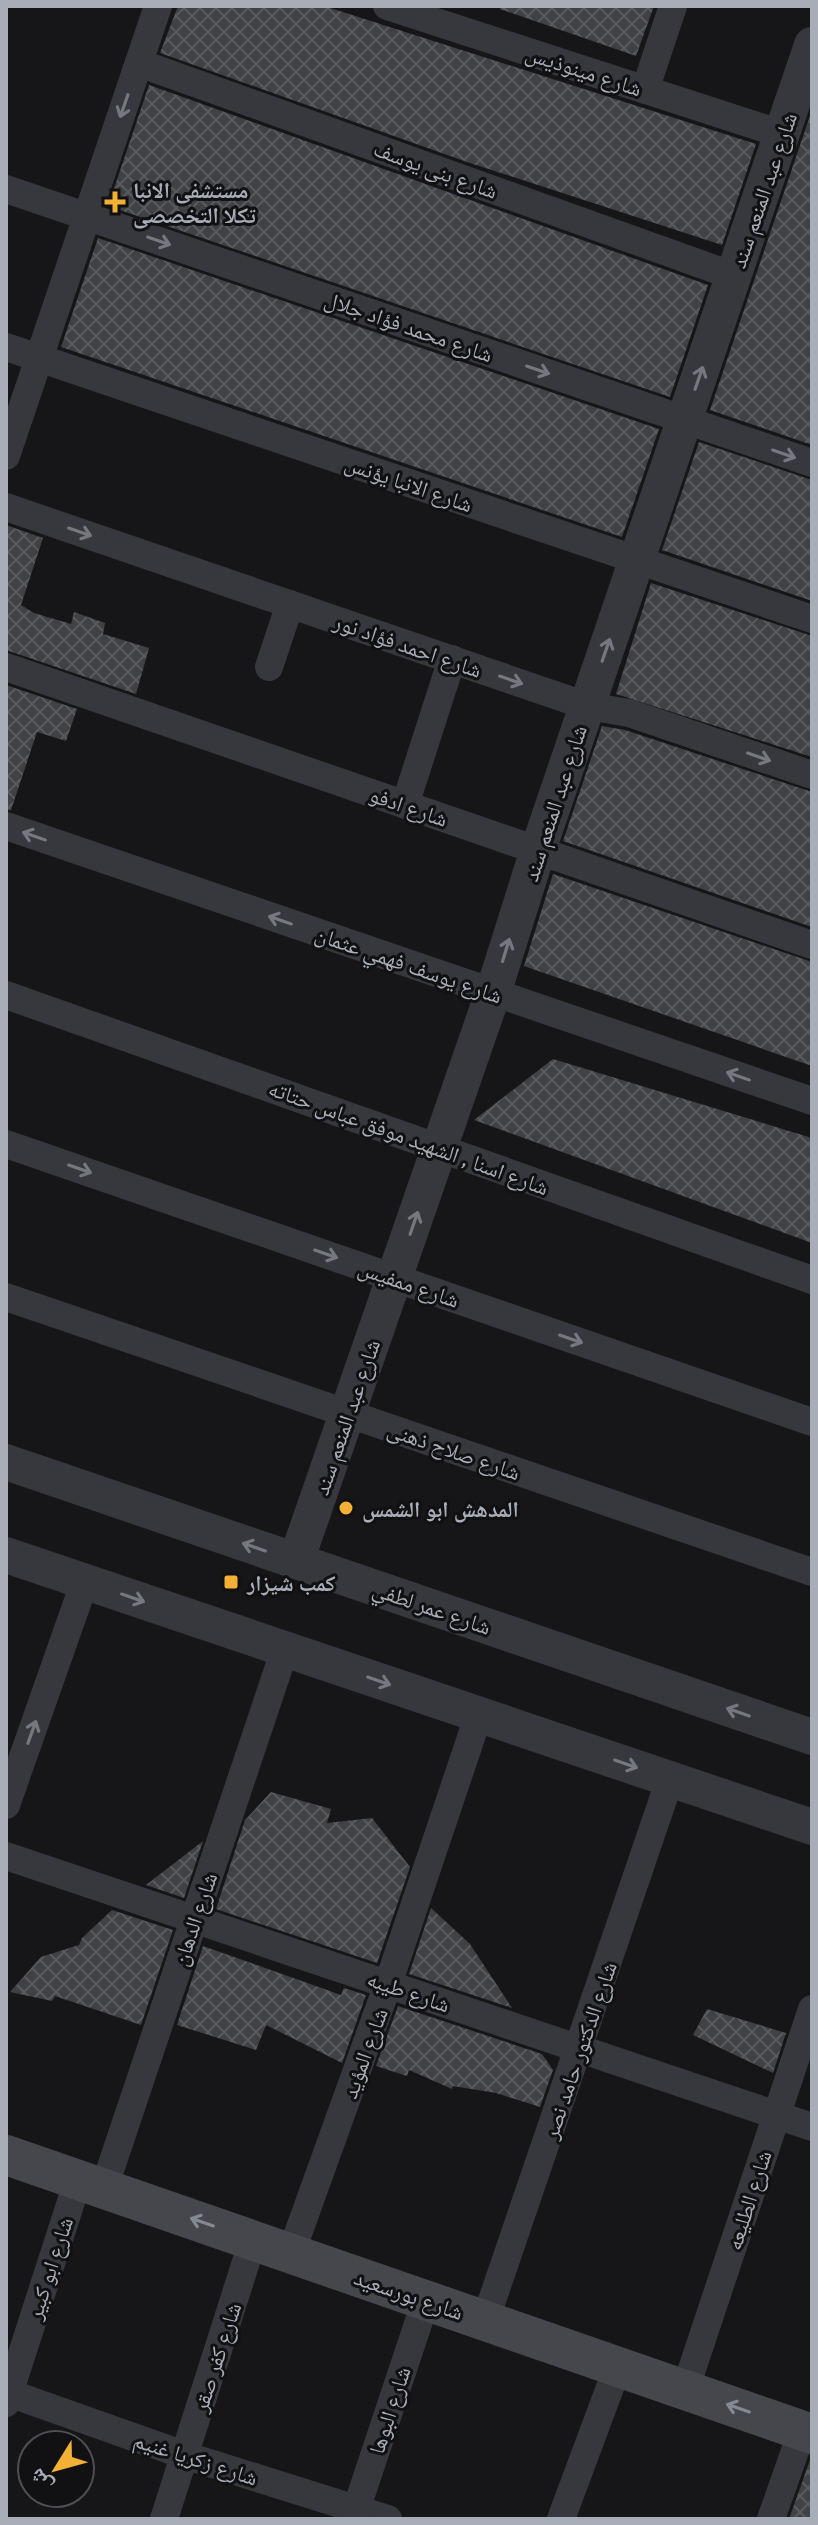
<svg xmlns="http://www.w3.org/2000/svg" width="818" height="2525" font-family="'IBM Plex Sans','Noto Naskh Arabic',sans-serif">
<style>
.building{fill:url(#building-cross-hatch)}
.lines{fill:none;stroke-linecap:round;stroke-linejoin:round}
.minor{stroke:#37383d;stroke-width:28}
.tertiary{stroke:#37383d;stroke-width:36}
.secondary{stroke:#45474d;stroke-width:40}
.oneway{stroke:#757881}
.oneway2{stroke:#858993}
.poi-dot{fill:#f2b134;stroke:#111113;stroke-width:3}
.labels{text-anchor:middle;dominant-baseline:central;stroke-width:6;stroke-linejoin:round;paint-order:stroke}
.street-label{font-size:22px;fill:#a8adb8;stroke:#111113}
.poi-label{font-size:22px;font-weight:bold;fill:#a8adb8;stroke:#111113;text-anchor:start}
</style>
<defs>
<pattern id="building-cross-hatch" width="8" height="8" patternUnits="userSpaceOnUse" patternTransform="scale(2)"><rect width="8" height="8" fill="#404145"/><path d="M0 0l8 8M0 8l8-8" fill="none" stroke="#595a5e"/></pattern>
</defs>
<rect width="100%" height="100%" fill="#161618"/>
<g class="building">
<path d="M178,6h146l432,138 -34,101 -255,-83 -307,-109z"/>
<path d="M500,6h154l-18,50 -136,-47z"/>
<path d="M149,85l559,200 -38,112 -562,-191z"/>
<path d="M812,110v335l-102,-35z"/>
<path d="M98,238l561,191 -37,108 -561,-190z"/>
<path d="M699,442l113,38v121l-150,-51z"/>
<path d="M6,525l37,13 -22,67 13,8 37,11 3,-12 31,11 -2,11 46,14 -13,46 -130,-44z"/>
<path d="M651,583l161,53v121l-196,-63z"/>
<path d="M6,685l71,24 -11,32 -29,-9 -26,78 -5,-1z"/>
<path d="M602,726l23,4 187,62v135l-249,-86z"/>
<path d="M553,874l259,88v104l-288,-100z"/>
<path d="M553,1059l259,79v105l-338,-123z"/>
<path d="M271,1792l60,17 -4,14 45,-5 38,49 -33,96 -161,-54 29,-89z"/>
<path d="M203,1841l-19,57 -38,-13z"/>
<path d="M431,1908l39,36 42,64 -103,-34z"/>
<path d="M112,1910l61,20 -32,95 -86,-29 -3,5 -42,-9 31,-35 38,-12 3,-7z"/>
<path d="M203,1946l138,49 3,-7 22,7 -24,68 -76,-38 -10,25 -79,-25z"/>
<path d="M398,2006l144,48 11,16 -13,37 -44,-14 -43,-7 -1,3 -43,-19 -2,6 -31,-10z"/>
<path d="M707,2009l79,24 -13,40 -80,-38z"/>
<path d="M810,2460l2,59h-23z"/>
</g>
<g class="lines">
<g class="minor">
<path d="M387,6l395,128"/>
<path d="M139,63l595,213"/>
<path d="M645,90l28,-84"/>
<path d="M6,189l806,274"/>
<path d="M6,347l806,272"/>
<path d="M6,456l152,-450"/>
<path d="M6,507l581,199 42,7 183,62"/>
<path d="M6,667l806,278"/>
<path d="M269,667l21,-63"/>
<path d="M405,805l47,-146"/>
<path d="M6,826l806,275"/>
<path d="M6,995l806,285"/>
<path d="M6,1144l806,278"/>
<path d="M6,1297l806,275"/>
<path d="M6,1805l79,-224"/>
<path d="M6,1856l806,271"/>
<path d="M104,2188l181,-539"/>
<path d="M291,2253l97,-269 91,-270"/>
<path d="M485,2321l185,-542"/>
<path d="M685,2390l127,-381"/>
<path d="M6,2392l178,63 204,64"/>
<path d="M6,2403l72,-223"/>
<path d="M164,2519l89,-279"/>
<path d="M353,2519l73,-219"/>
<path d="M561,2519l57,-153"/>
<path d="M771,2519l31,-88"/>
</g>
<g class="tertiary">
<path d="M6,1462l806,275"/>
<path d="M6,1555l806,272"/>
<path d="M296,1561l197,-568 45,-143 274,-805"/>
</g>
<path class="secondary" d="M6,2155l806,279"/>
</g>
<defs><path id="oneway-shaft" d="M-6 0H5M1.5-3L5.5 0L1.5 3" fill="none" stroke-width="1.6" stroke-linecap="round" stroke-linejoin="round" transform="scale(2)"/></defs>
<g class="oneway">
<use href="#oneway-shaft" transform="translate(124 106) rotate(109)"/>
<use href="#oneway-shaft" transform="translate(159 241) rotate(19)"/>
<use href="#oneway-shaft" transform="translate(538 370) rotate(19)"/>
<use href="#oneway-shaft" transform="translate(699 378) rotate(-71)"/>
<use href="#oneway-shaft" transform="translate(784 454) rotate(19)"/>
<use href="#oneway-shaft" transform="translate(80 532) rotate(19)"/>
<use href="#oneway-shaft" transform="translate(606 650) rotate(-71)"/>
<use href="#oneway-shaft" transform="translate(511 680) rotate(19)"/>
<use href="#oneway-shaft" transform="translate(759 757) rotate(19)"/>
<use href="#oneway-shaft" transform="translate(34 836) rotate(-161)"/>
<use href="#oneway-shaft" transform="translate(280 920) rotate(-161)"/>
<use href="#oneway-shaft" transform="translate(506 950) rotate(-73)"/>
<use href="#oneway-shaft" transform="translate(738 1076) rotate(-161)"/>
<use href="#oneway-shaft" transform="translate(80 1169) rotate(19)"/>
<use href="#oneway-shaft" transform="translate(414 1223) rotate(-71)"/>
<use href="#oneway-shaft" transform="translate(326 1254) rotate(19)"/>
<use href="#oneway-shaft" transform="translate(571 1339) rotate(19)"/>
<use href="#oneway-shaft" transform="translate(254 1547) rotate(-161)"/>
<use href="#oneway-shaft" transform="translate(133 1598) rotate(19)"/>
<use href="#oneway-shaft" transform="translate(379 1681) rotate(19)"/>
<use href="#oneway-shaft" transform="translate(738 1712) rotate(-161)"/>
<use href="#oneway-shaft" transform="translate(32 1732) rotate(-70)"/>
<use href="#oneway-shaft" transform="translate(626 1764) rotate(19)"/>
</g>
<g class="oneway2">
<use href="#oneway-shaft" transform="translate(202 2222) rotate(-161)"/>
<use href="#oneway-shaft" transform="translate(738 2408) rotate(-161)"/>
</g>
<g class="poi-dot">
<path d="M111 190h8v8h8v8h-8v8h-8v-8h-8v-8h8z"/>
<circle cx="346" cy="1508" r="8"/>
<rect x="223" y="1574" width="16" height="16" rx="4"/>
</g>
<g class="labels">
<g class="street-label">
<text transform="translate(584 70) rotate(18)">شارع مينوذيس</text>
<text transform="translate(436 169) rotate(20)">شارع بنى يوسف</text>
<text transform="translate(763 190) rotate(-71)">شارع عبد المنعم سند</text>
<text transform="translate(409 326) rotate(19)">شارع محمد فؤاد جلال</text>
<text transform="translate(409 483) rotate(19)">شارع الانبا يؤنس</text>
<text transform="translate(408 645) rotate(19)">شارع احمد فؤاد نور</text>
<text transform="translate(554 803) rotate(-72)">شارع عبد المنعم سند</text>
<text transform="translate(409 806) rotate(19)">شارع ادفو</text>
<text transform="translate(409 964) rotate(19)">شارع يوسف فهمي عثمان</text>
<text transform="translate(409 1137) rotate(20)">شارع اسنا , الشهيد موفق عباس حتاته</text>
<text transform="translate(409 1283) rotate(19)">شارع ممفيس</text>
<text transform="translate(346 1417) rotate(-71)">شارع عبد المنعم سند</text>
<text transform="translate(454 1450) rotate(19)">شارع صلاح ذهنى</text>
<text transform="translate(432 1607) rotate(19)">شارع عمر لطفي</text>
<text transform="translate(194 1919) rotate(-71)">شارع الدهان</text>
<text transform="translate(409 1991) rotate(19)">شارع طيبه</text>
<text transform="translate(579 2050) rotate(-71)">شارع الدكتور حامد نصر</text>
<text transform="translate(364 2053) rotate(-70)">شارع المؤيد</text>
<text transform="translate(748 2200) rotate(-72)">شارع الطليعه</text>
<text transform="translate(49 2268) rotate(-72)">شارع ابو كبير</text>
<text transform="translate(409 2294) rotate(19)">شارع بورسعيد</text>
<text transform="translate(216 2357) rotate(-72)">شارع كفر صقر</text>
<text transform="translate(389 2410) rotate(-72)">شارع البوها</text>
<text transform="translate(196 2458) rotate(18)">شارع زكريا غنيم</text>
</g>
<g class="poi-label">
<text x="133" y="189">مستشفى الانبا<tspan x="133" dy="25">تكلا التخصصى</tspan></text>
<text x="362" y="1508">المدهش ابو الشمس</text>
<text x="247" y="1582">كمب شيزار</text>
</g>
</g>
<rect width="818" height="2525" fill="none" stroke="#a8adb8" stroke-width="16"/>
<g transform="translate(56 2469) rotate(233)"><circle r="38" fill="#111113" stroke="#4d4f55" stroke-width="2"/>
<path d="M0-6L14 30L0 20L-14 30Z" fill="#f2b134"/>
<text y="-12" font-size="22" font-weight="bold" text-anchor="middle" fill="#a8adb8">ش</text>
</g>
</svg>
